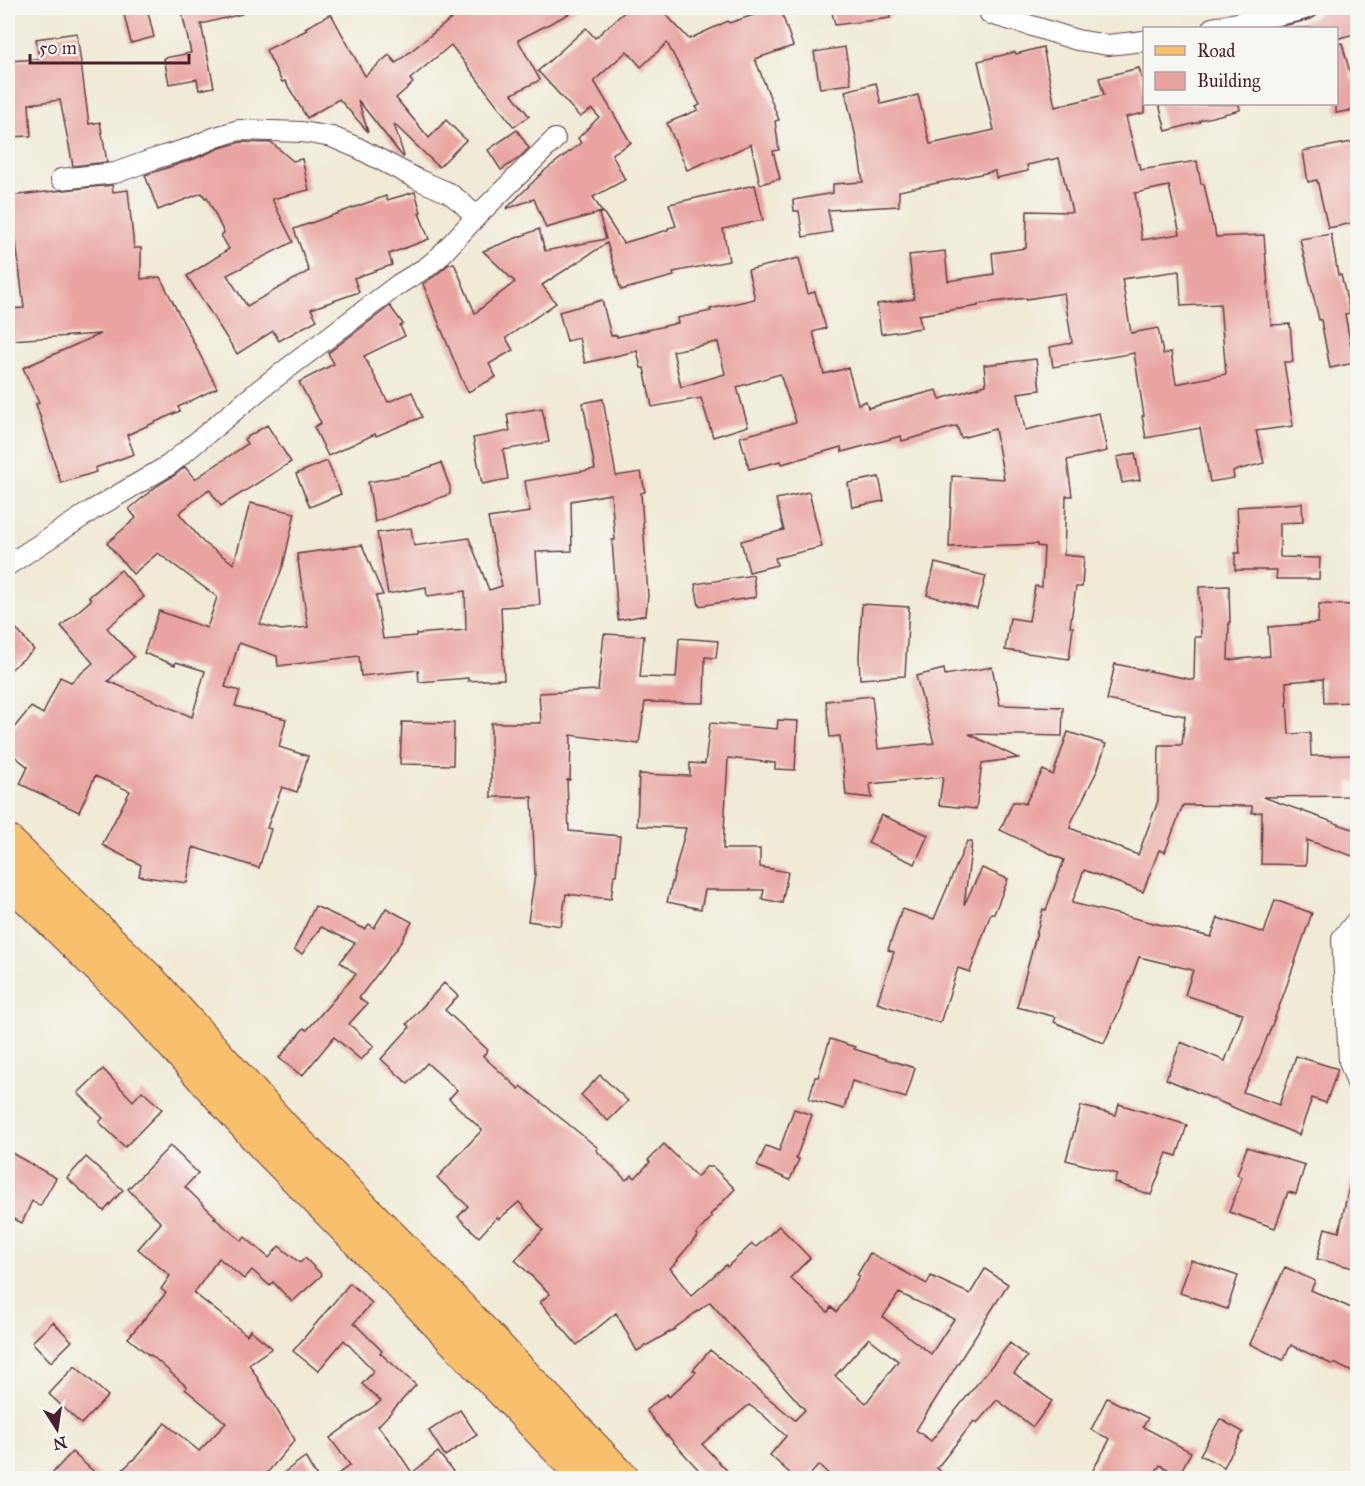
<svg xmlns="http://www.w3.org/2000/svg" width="1365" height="1486" font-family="'IM FELL Great Primer',serif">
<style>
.building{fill:#e9a4a1;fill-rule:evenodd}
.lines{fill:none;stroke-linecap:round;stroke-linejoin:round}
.minor-casing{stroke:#633d45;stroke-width:22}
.primary-casing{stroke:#633d45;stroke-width:34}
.minor{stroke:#fff;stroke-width:20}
.primary{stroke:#f8bf6c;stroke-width:32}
</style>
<rect width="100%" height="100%" fill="#f6f6f2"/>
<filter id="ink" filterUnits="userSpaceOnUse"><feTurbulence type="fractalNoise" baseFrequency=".0167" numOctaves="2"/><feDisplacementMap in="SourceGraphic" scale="12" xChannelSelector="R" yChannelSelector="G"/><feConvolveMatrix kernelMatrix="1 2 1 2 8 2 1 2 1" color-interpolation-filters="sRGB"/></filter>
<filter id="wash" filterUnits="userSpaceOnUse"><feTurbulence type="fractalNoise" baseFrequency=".008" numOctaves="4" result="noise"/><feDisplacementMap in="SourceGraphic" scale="24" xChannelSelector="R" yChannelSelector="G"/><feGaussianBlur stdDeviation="1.35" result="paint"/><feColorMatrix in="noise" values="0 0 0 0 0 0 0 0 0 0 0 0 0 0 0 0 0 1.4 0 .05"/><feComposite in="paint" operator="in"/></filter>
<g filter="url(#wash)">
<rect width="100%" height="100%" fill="#f0ead6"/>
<g id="blocks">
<g class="building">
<path d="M134,8h13l7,29 -23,6 -8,-33z"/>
<path d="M181,8h61v6l-41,10 13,63 -15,3 -2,-11 -28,5 -5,-26 27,-5z"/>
<path d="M453,8h127l-62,32 22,40 -28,14 17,22 -15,11 -63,-82 -41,34 3,4 -17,15 33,40 17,-18 20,20 -27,27 -45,-43 10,32 -1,1 -45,-57 10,32 -29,-33 -32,19 -22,-37 -3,1 -16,-32 41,-20 -2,-2 26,-14 34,62 24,-21 7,8 61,-49z"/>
<path d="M629,8h31l29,31 39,-18 1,2 46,-15h5l13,38 -38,13 24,61 -4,1 4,29 -6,1 7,28 -20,5 -9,-40 -30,14 -1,-2 -33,14 -20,-47 31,-13 -2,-3 4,-2 -33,-62 -26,24 -14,-16 -33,30 37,62 -19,11 13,26 -32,17 9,15 -56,16 -12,-29 -28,10 38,-38 37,-28 -3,-5 21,-21 -7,-8 -12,8 -42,-46 48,-43 9,10z"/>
<path d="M831,8h58l1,10 -55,7z"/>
<path d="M1336,8h19l3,7v18l-22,6v-11h-57v-1l32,-8 5,-3 2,-4z"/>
<path d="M77,33l12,91 11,-2 7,40 -34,4 -13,-66 -31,4 2,32 -23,1v-76l31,-2 -3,-20z"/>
<path d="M1342,43l10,37 6,-1v30l-22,4v-69z"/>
<path d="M845,47l6,37 -31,4 -6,-36z"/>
<path d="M1043,47l12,60 49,-12 -5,-17 40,-10 5,19v26l-18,4 12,47h1l1,6 57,-9 4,23h3l9,42h1l2,11 48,-2 7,90 19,-1 3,38h-9l6,38h-1l4,26 -37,5 8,32 -31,8 1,7 -24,4 -10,-54 -54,10 -4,-22h2l-10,-63 -81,14 -3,-20 22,-4 -8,-50 -38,6v-1l-48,6v2l-59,9 2,13 -40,6 -4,-30 37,-5 -5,-44 36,-4 3,30 46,-7 -2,-21 34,-5 1,-37 45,1 -13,-54 -32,7 1,6 -32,7 -1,-7 -96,20v15l-71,4 4,22 -29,5 -4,-26h-5l-1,-11 40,-7v-9l30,-2 -6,-40 -12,-51 31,-8 5,21 37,-9 12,49 42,-9 22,-5 -16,-69 37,-9 1,2zM1169,186l11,48 -38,6 -7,-47zM1179,271l2,35 39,-2 6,70 -50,10 -5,-32 -8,2 -5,-26 -27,5 -9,-54z"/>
<path d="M1159,104h80l1,6 -40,10v2l-34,9z"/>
<path d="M517,130l12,18 -10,10 -18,12 -13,-20z"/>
<path d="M1358,141v81l-30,6 -11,-48 -9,2 -5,-31z"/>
<path d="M241,142l31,1 21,18 9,-2 7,31 -37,9 21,43 -66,33 20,31 62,-35 -15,-42 92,-33 1,4 28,-8 6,20 -2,1 10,26 -40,15 3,11 -38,13 5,14 -48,17 6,11 -38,21 -6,-10 -36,23 -50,-78 42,-27 -8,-14 3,-2 -17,-36 -2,1 -3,-5 -44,17 -13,-35 49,-16 26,-11z"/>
<path d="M112,185l1,7 15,-2 6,58h7v31l19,-2 57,111 -39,19 2,4 -53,24 7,19 -39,14 1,4 -35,11 -25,-79 3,-1 -16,-35 77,-34 -89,6 -2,-31 15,-1 -9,-74 -7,1v-39z"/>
<path d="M755,185l8,35 -40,9 6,32 -56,11 1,4 -53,14 -14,-47 -65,42 14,18 -50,35 7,12 -24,14 7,13 -28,15 -6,-12 -39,-96 12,-8 13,-11 6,-2 21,50 40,-31 -32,-31 56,-22 6,22 61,-12 -7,-25 4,-2 20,31 45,-13v-2l8,-2 -7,-22z"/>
<path d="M1331,234l7,41h3l9,38 -5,1 9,49 -24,5 -9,-48h-2l-19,-81z"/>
<path d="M799,258l9,36 7,-2 11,36 -13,4 11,42 24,-6 10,36 8,-3 2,7 69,-18 3,9 46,-14 -2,-20 52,-6 4,31 -22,3 7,37 74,-17 8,38 -40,9 5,36h-6l-2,59 20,2 -2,30h-6l-6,40h3l-4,32 -64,-9 5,-32 19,3 6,-35 7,1 2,-40 -7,-1v-2l-88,3 3,-71 52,3 -9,-50 -34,9 -4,-12 -55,15 -1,-5 -59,16 -1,-5 -59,17 -1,-3 -32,8 -9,-32 56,-15 -16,-48 -43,13 11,39 -35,11 -12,-39 -49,9 -8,-39h-3l-4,-17 -52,12 -6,-25 -12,3 -8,-29 43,-12 9,36 6,-1v2l61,-14 -1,-5 34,-7 -1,-2 45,-10 -7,-29zM718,342l7,32 -44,13 -8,-36z"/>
<path d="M390,306l13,18 -3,2 5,10 -41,20 24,46 24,-10 10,25 -46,19 -1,-2 -47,22 -14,-29 7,-4 -22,-41 35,-18 -6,-11z"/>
<path d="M603,399l13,77 25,-4 4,20 -4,1 7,102 -2,20 -28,5 -6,-80h3l-4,-46 -40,7 1,50 -36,1 4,53 -39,2 3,72 -36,2v-3l-49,4 -1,-12 -57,6 -2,-20 -81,10 -1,-10 -38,-13 -14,44 15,4 -5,15 51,13 -7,28 29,9 -11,36 -15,-5 -15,41 4,1 -12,39 -66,-21 -6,36 -48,-7 2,-11 -39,-20 28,-54 -35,-15 -16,36 -59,-28 8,-17 -20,-16v-16l23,-28 12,7 17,-37 11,5 22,-19 -32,-37 30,-26 -2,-3 32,-27 23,27 -37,31 27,29 -26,24 84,36 13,-46 -29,-9 -1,3 -31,-12 15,-42 48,17 10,-31 -59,-44 -25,21 -26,-31 29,-25 -7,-9 28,-23 18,-11 10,-8 10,12 52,-35 -3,-5 23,-14 24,37 -70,44 -12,-17 -30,24 24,29 31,22 16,-61 45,10 -12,53 -23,58 21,6 27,-3 -11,-73 65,-9 21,50 -7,1 7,43 33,-3v-2l50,-4 -1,-39 -38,5 -1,-9 -38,7 -11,-61 34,-5 3,18 55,-8 20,52 13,-4 -14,-68 42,-6 -5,-31 70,-12 -12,-66z"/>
<path d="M542,408l7,34 -46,8 5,29 -26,5 -9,-46 37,-7 -3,-17z"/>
<path d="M1135,453l5,27 -18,3 -5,-26z"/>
<path d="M327,461l14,33 -31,13 -14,-33z"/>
<path d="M441,463l9,24v7l-75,28 -7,-40 39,-7z"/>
<path d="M879,477l5,24 -32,6 -4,-24z"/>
<path d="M809,492l13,55 -47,11 2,7 -28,7 -8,-31 43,-11 -8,-31z"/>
<path d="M1302,503l1,19 -23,1v34l40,1 -1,21h-43l1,-9h-42v-17h5l-3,-46z"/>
<path d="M935,563l51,13 -9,32 -50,-13z"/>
<path d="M753,575l3,22 -57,9 -4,-22z"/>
<path d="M1229,586l1,38h-1l-1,36 42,-4 -2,-29 50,-4 1,-19 35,1 -1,60 5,-1v38l-34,1 -1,-24 -37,3 3,52 21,-1 1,23 47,-1v27h-9v14l-86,1 95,34v27l-51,-18 -1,25 -45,-1 1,-52 -10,1v-7l-69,-1 -18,47 -6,-2 -16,42 -59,-22 -12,33 139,34 7,-19 46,15 11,-33 37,13 -30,86 -22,57 -17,36 36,13 17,-49 42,13 -12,34 -14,-5 -13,37 -133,-56 15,-37 44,19 18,-47 -58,-19 8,-25 -54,-13 -19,52 -16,34 -50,-21 2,-5 -39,-10 26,-98 3,1 18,-50 -64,-30 13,-28h7l5,2 18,-34 10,5 15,-43 38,12 -9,27 -27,54 1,1 -1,2 68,27 20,-54 1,-56h23l3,-29 -78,-16 8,-36 79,16 1,-43h6l-2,-50z"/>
<path d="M862,604l47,3 -4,69 -45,3 -1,-23z"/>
<path d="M8,619l26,31 -26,22z"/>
<path d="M604,634l40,2 -4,41 36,1 3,-40 39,3 -2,17 -11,-1 -1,46 -59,-1 -6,42 -68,-9 -1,45h-3l2,51 51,5 -4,39h-2l-3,24 -45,-5 -5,32 -33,-5 7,-46 -3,-78h-41v-74h50l-2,-30 59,-3z"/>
<path d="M992,667l8,38 63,2 -1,29 -93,-2 49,24 -36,5 -6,46 -37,-4 4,-28 -73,7 2,14 -26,-3 -6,-59 -10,1 -4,-36 46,-5 6,53 56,-6 -18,-67 28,-7 1,6z"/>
<path d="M778,720l20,1 -3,49 -20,-1v-6l-47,-5 -5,91h37v18l28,5 -6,31 -20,-4 2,-9h-59l-4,19 -34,-7 19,-74 -49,-2 2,-52 51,2v-13l15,1 5,-41 67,6z"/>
<path d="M402,722l52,1 -1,42 -53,-1z"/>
<path d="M881,815l47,20 -13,29 -47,-21z"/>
<path d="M967,841l5,1 -8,63 18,-37 26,11 -14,35 -3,-1 -21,59 -12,-4 -18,55 -63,-20 17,-51 -6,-2 14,-41 32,10z"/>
<path d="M315,906l50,23 4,-5 5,4 12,-20 26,14 -13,23 -40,53 8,6 -18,20 25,22 -13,14 -27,-23 -32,39 -23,-18 25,-30 3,2 49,-56 -16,-12 15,-19 -34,-16 -19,27 -8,-4z"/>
<path d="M444,983l14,13 -13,14 43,40 -5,6 36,33 2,-3 77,62 -2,2 30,30 6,-5 3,3 15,-16 -2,-2 16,-16 33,33 9,-10h7l22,22 -25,26 2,2 -16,17 2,1 -21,25 1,1 -8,7 21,28 35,-31 1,2 25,-23 4,3 23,-21 31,32 -20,20 38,34 3,-5 6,5 23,-36 -3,-1 13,-22 57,31 4,-8 39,18 15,-25 23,15 -92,146 15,11 79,-98 17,14 -13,16 38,28 -19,26 -36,-27 -20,23 -3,-2 -37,47 11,11h-114l-15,-14 -13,14h-10l-26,-24 16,-19 -24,-22 -13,-9 -47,39 33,35h-28l-40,-44 -1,1 -20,-26 21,-16 2,3 27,-25 -3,-2 17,-20 85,70 10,-10 -95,-108 -35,26v1l-38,22 -21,-38 -39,32 -37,-43 10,-8 -35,-34 28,-30 -24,-28 -20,17 -2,-2 -18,20 -21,-20 10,-11 -31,-28 45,-48 -33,-31 8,-9 -30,-27 -19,21 -27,-25 29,-32 -3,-3zM899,1293l55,26 -23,35 -48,-37zM869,1338l29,23 -32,42 -31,-27z"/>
<path d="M830,1039l25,8 -1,2 61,19 -9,30 -54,-17 -8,28 -35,-10 6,-22h3z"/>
<path d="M103,1069l30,32 9,-10 20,18 -37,38 -26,-25 4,-4 -25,-25z"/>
<path d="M600,1075l28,26 -20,20 -27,-26z"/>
<path d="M1119,1104l68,21 -10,31 -10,-3 -16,42 -37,-13 3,-8 -51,-14 15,-54 35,9z"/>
<path d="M794,1109l18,6 -16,43 3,1 -9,21 -33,-14 9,-20 13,5z"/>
<path d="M170,1146l28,27 -13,14 31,30 -2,1 28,23 3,-4 24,21 10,-12 21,17 5,-5 17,17 -30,27 -19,-20 -3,4 -18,-16 -8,9 -25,-21 -25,35 53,42 3,-5 22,18 -23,16 46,76 -33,39h-149l25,-24 27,-32 34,28 27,-28 -41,-34 2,-2 -36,-32 -1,1 -22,-18 38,-45 -5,-4 9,-13 -32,-27 23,-26 -33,-34z"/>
<path d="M1247,1147l58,18 -9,29 -8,-2 -13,36 -46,-16 13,-35 -5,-2z"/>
<path d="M8,1151l48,27 -16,28 -8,-5 -10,22 -14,-7z"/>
<path d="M86,1157l37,33 -19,21 -37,-33z"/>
<path d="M1350,1182l8,1v86l-41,-10 8,-31 14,4z"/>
<path d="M1191,1260l47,16 -11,33 -47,-16z"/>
<path d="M1285,1267l30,14 -4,9 47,21v64l-24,-12 -1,2 -42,-20 -8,15 -33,-16z"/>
<path d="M350,1283l22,20 -18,20 28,28 -2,2 36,32 -38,41 19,24 15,23 26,-21 21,27h-128l19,-14 -20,-27 51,-37 -19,-17 12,-13 -30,-31 -26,31 -25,-20z"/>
<path d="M53,1322l19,19 -21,21 -19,-20z"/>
<path d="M75,1366l33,30 -27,28 -32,-30z"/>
<path d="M1107,1398l41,20 -5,9 48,25 -12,23 -19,-10 -9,14h-63l22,-40 -19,-9z"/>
<path d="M460,1410l17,25 -32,21 -16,-25z"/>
<path d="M1220,1419l23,13 -19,35 -24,-12z"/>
<path d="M72,1452l30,27h-55z"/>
<path d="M305,1457l13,22h-43z"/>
</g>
</g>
</g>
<g filter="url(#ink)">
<use href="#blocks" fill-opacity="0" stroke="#633d45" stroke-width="1.5"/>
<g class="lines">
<g class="minor-casing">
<g id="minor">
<path d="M990,14l42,12 45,14 31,5 36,-4"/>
<path d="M1212,28l86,-17 9,-3"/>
<path d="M61,179l54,-6 39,-14 36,-11 26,-11 23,-7 63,2 30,5 26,11 59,31 32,14 12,9 15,15"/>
<path d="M8,565l83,-54 78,-46 94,-78 136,-103 28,-17 12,-10 37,-40 79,-78"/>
<path d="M1358,919l-16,19 7,123 9,25"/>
</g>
</g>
<g class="primary-casing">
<g id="primary">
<path d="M8,841l146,143 129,143 129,130 211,221"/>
<path d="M8,879l127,124 128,142 129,131 193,202"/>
</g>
</g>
<use href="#minor" class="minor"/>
<use href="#primary" class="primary"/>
</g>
</g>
<rect width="1365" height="1486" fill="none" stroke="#f6f6f2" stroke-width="30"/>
<rect x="1143" y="27" width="195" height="78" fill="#f6f6f2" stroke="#b1a0a2" stroke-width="1.5"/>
<rect x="1155" y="46" width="30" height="9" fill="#f8bf6c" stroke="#b1a0a2" stroke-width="1.5"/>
<text x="1197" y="57" font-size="18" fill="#4a1f2b">Road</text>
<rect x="1155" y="72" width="30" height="18" fill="#e9a4a1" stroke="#b1a0a2" stroke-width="1.5"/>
<text x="1197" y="87" font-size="18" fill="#4a1f2b">Building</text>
<g transform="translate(57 1429) rotate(168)" stroke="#f6f6f2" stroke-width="4.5" paint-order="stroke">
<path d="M0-4.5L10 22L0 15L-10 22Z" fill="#4a1f2b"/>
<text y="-9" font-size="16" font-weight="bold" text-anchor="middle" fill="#4a1f2b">N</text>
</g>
<path d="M30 54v9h159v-9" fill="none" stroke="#4a1f2b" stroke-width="3"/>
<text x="39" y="54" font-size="18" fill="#4a1f2b" stroke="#f6f6f2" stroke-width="4.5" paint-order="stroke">50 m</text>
</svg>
